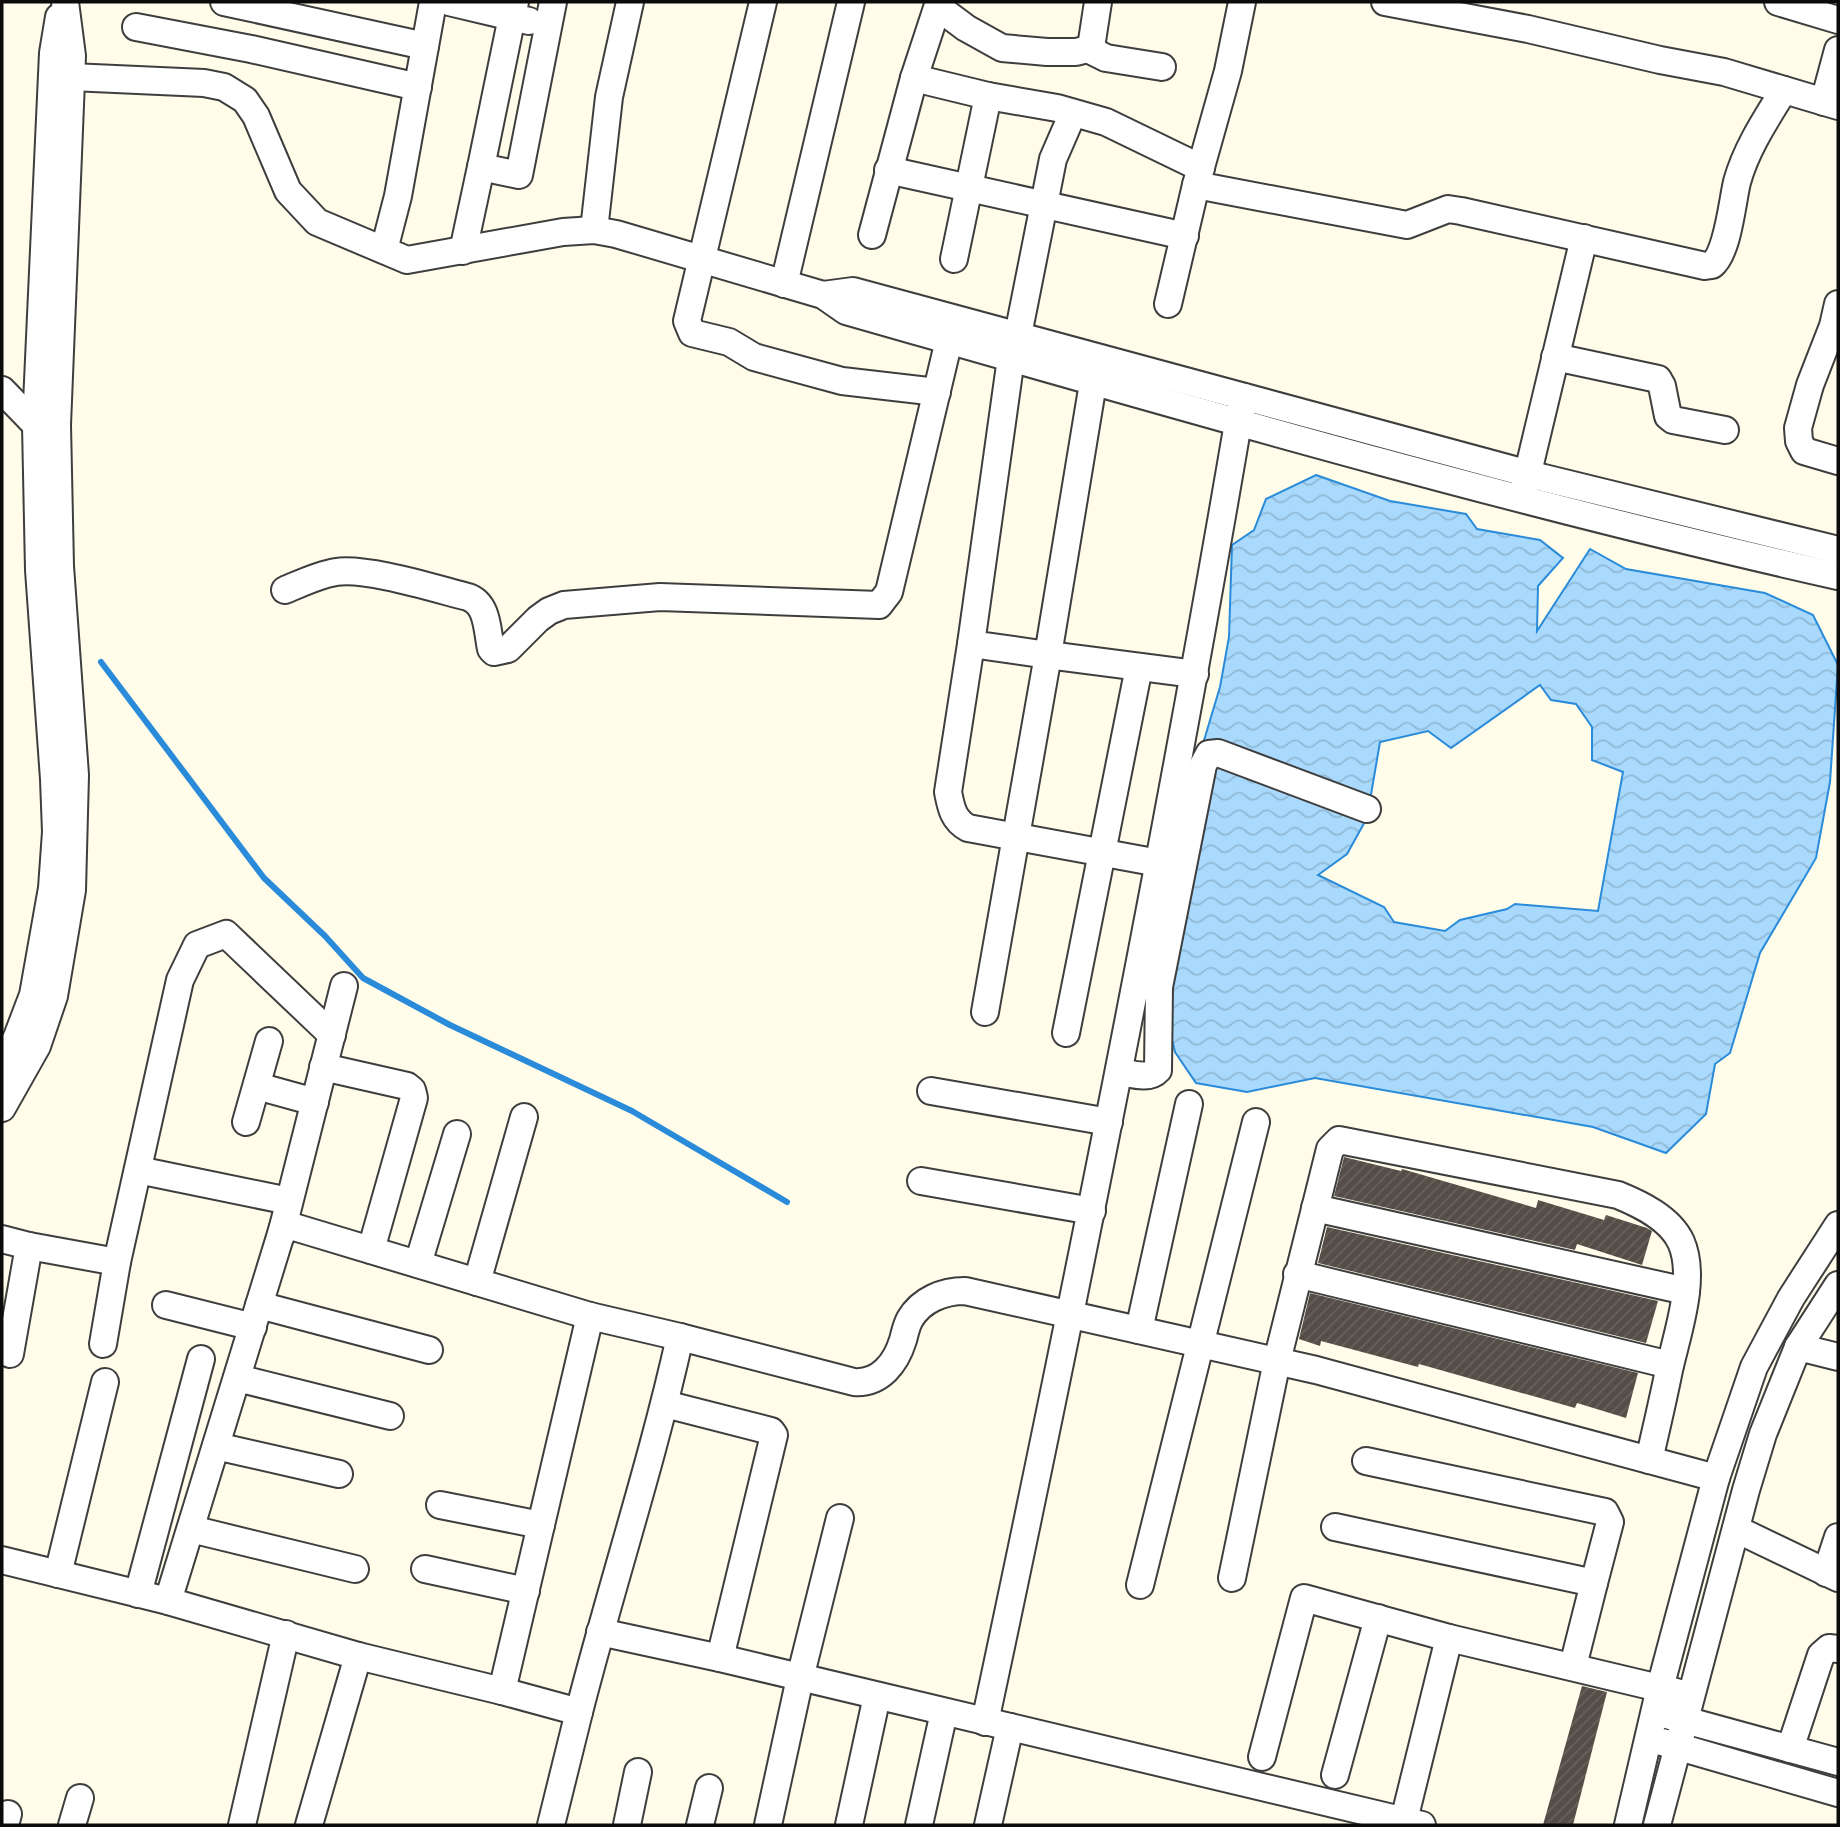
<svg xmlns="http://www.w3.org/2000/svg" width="1840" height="1827" font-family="'Zilla Slab',serif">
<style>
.water{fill:url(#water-waves);stroke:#298bd9;stroke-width:2;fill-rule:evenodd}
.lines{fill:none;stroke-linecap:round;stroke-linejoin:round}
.stream{stroke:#298bd9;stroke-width:6}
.building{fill:url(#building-hatch)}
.minor-casing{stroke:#3e3e3e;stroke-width:30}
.minor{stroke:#fff;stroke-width:26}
</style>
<defs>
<pattern id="water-waves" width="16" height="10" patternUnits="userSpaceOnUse" patternTransform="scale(1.75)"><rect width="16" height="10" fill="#a9d9fc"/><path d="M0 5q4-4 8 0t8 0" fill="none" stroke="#90b9d7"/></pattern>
<pattern id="building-hatch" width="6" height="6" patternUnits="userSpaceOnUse" patternTransform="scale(1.75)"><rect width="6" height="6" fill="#554d47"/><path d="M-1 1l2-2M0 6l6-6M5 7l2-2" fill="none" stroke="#68625d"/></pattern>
</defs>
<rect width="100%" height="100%" fill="#fffce9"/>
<path class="water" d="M1316,475l74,26 76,13 11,15 63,11 23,18 -25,28 -1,45 53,-82 36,20 139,24 48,22 25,50 -8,117 -14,76 -56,95 -30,100 -15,11 -9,50 -40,39 -73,-26 -278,-49 -68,14 -51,-9 -21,-31 -8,-32 23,-233 30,-100 9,-50 3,-92 22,-15 12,-31zM1540,685l11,15 25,4 16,23v33l31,12 -25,139 -83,-7 -8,5 -47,11 -15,11 -51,-9 -10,-15 -66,-32 29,-21 20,-36 13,-76 48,-11 23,17z"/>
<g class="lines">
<path class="stream" d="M101,662l163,216 61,58 38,42 87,47 182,86 155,91"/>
</g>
<g class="building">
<path d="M1344,1157l57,14 1,-2 134,39 2,-8 66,20 2,-5 41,13 5,3 -10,34 -65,-21 -2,6 -241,-54z"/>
<path d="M1327,1227l331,74 -12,42 -328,-80z"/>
<path d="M1310,1293l328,80 -12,45 -49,-15 -2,5 -156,-44 -1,3 -97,-26 -1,5 -21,-7z"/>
<path d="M1582,1686l25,6 -34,133h-30z"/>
</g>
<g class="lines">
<g class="minor-casing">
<g id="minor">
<path d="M224,2l201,44"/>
<path d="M449,2l80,19"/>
<path d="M515,2l-34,165 38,8 34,-173"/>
<path d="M763,2l-76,319 5,12 37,9 25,15 88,24 95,11"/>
<path d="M1385,2l143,27 132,31 64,12 114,34"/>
<path d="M1778,2l60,18"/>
<path d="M938,7l28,21 36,20 45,4h29l12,-3 4,-8 6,-39"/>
<path d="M136,27l115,22 167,38"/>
<path d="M1088,49l18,9 56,9"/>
<path d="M71,77l133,6 20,4 21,13 11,16 32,75 29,31 90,38 156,-28 31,-2 22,4 207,61 23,16c329,94 658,190 992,265"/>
<path d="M914,78l25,-76"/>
<path d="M1824,102l14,-52"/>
<path d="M1073,113l-20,46 -35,176 -7,23 -40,286 77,11 48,-290"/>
<path d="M888,170l297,66"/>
<path d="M1196,185l211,40 41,-16 13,2 244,55 7,-1c16,-13 20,-62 25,-83 9,-33 29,-63 47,-92"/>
<path d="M594,230l15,-133 21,-95"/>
<path d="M872,235l42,-157 74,18 69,12 49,14 95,46"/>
<path d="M384,250l14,-54 35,-194"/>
<path d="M463,251l18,-84"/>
<path d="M954,259l34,-163"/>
<path d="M784,284l67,-282"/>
<path d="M823,295l30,-4 691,187 294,72"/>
<path d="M1168,304l28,-119 32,-114 14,-69"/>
<path d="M1838,304l-5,22 -23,59 -12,43 1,13 5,10 34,10"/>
<path d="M1555,357l103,22 4,7 6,30 5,4 52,10"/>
<path d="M2,390l34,35h9"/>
<path d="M1524,489l60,-251"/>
<path d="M285,590c17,-7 33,-15 51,-18 30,-5 100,17 132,25 20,7 19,33 23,52l3,3 14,-3 30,-30 11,-8 15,-6 96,-8 219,8 10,-13 60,-252"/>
<path d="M971,644l-23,148c3,15 5,28 20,36l191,35"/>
<path d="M985,1012l63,-357 147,19"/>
<path d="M1066,1033l73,-366"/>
<path d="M2,1066l15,-29 16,-42 19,-107 4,-56 -2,-53 -15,-209 -3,-145 17,-372 6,-36"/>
<path d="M323,1067l84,19 5,4 2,8 -43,152"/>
<path d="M1119,1072c13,2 30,8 39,-2l1,-83 44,-222 6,-11 9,-1 149,56"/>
<path d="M257,1086l58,16"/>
<path d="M931,1091l178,31"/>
<path d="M2,1108l35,-62 17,-50 18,-106 3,-115 -15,-209 -3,-141 15,-369 -7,-54"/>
<path d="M246,1122l23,-81"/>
<path d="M138,1170l151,31"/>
<path d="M921,1181l171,30"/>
<path d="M1315,1208l371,83"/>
<path d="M281,1235l63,-249"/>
<path d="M2,1239l27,7 88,16 63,-282 17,-35 29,-11 106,101"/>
<path d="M418,1264l39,-130"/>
<path d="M1297,1274l373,91"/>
<path d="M477,1282l47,-165"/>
<path d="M166,1305l87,22"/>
<path d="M259,1305l170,45"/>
<path d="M1139,1330l50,-226"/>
<path d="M103,1344l14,-82"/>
<path d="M1798,1347l40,10"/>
<path d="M10,1354l19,-108"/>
<path d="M237,1378l153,38"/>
<path d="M665,1404l106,27 3,4 -54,223"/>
<path d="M216,1446l123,28"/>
<path d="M1366,1461l239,51 5,10 -16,61"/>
<path d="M440,1505l101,20"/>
<path d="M1335,1527l259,56 -21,83"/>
<path d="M191,1529l164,40"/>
<path d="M1736,1529l102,49"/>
<path d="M2,1560l166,41 190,55 144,35 77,21 -28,113"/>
<path d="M425,1569l101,22"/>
<path d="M1826,1573l12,-36"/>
<path d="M58,1574l47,-192"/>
<path d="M1232,1578l45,-217 53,-212 9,-9 279,55c22,9 52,23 63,47 16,36 -4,92 -12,128 -6,30 -13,60 -20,90"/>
<path d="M1140,1585l116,-463"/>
<path d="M138,1594l63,-235"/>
<path d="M168,1601l116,-377 306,92 90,21 174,45c26,2 42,-19 49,-42 2,-7 3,-14 7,-21 11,-19 33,-28 55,-28l351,79 400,108"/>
<path d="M600,1632l120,26 702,167"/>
<path d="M502,1691l88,-375"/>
<path d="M579,1712c32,-125 73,-249 101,-375"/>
<path d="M1670,1716l168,46"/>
<path d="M985,1722c92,-432 179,-864 253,-1299l6,-26"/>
<path d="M1662,1742l176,51"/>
<path d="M1790,1749l31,-94 8,-7 9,1"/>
<path d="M1262,1757l42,-159 145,40 227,54"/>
<path d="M1335,1775l43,-157"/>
<path d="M1404,1820l45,-182"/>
<path d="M5,1825l3,-11"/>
<path d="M72,1825l8,-27"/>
<path d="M242,1825l44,-191"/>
<path d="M309,1825l49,-169"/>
<path d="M627,1825l11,-53"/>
<path d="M700,1825l9,-37"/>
<path d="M768,1825l32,-147 40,-160"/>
<path d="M849,1825l28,-129"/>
<path d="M919,1825l25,-113"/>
<path d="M988,1825l22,-98"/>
<path d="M1628,1825l32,-137 56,-210 38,-111 37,-69 47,-73"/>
<path d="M1657,1825l89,-335 17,-56 35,-87 40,-62"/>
</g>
</g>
<use href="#minor" class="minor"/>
</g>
<rect width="1840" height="1827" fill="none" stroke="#0b0b0b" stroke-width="7"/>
</svg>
